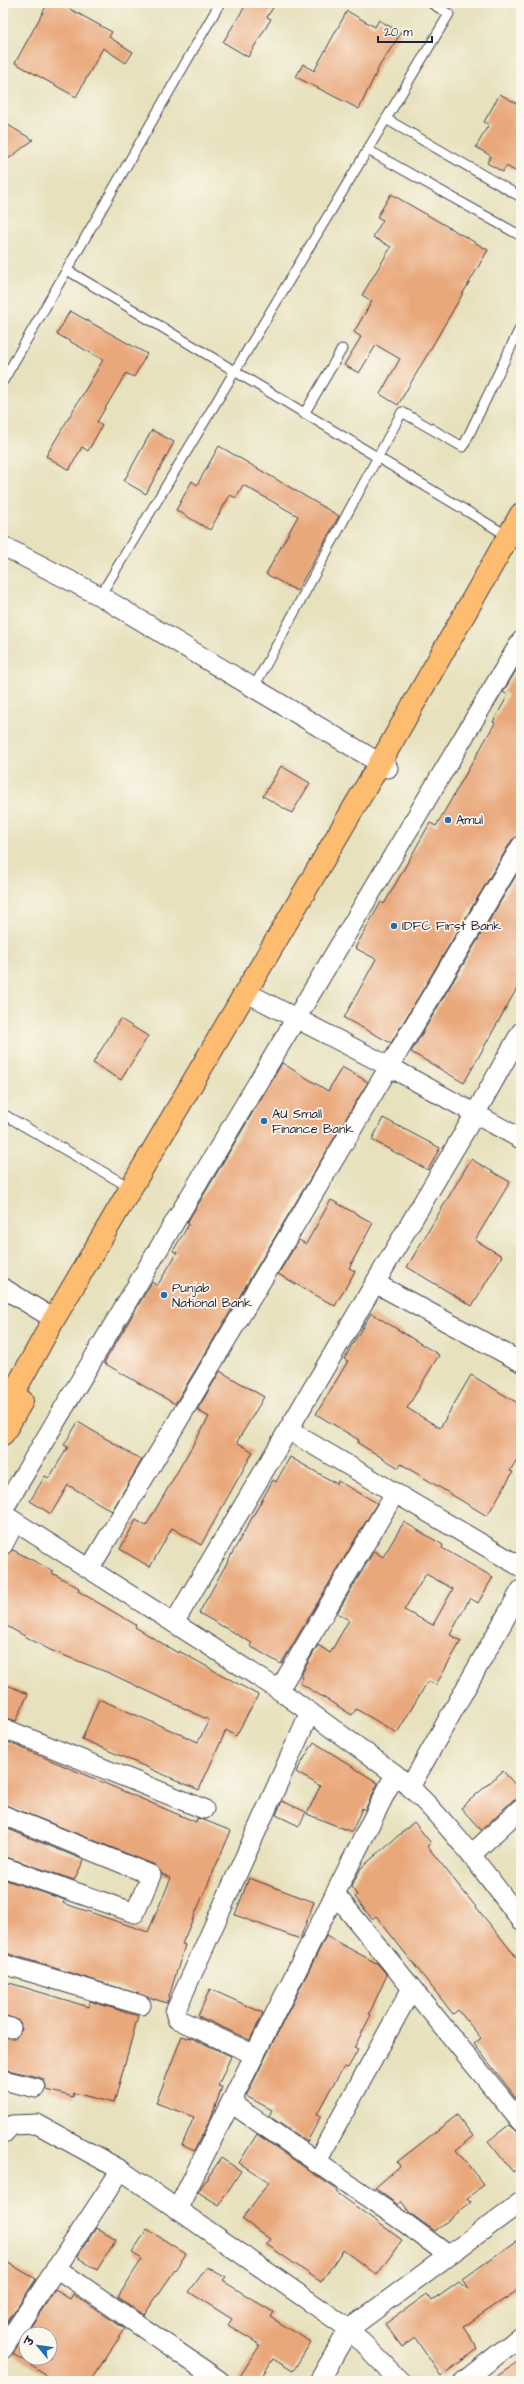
<svg xmlns="http://www.w3.org/2000/svg" width="524" height="2384" font-family="'Architects Daughter','Playpen Sans Deva',sans-serif">
<style>
.building{fill:#e9a87b;fill-rule:evenodd}
.lines{fill:none;stroke-linecap:round;stroke-linejoin:round}
.service-casing{stroke:#403f4e;stroke-width:11}
.minor-casing{stroke:#403f4e;stroke-width:21}
.primary-casing{stroke:#403f4e;stroke-width:24}
.service{stroke:#fff;stroke-width:9}
.minor{stroke:#fff;stroke-width:19}
.primary{stroke:#fdbc6f;stroke-width:22}
.poi-dot{fill:#1f6fb2;stroke:#fbf7ec;stroke-width:1.5}
.labels{text-anchor:middle;dominant-baseline:central;stroke-width:3.5;stroke-linejoin:round;paint-order:stroke}
.poi-label{font-size:13px;fill:#22223b;stroke:#fbf7ec;text-anchor:start}
</style>
<rect width="100%" height="100%" fill="#fbf7ec"/>
<filter id="ink" filterUnits="userSpaceOnUse"><feTurbulence type="fractalNoise" baseFrequency=".025" numOctaves="2"/><feDisplacementMap in="SourceGraphic" scale="8" xChannelSelector="R" yChannelSelector="G"/><feConvolveMatrix kernelMatrix="1 2 1 2 8 2 1 2 1" color-interpolation-filters="sRGB"/></filter>
<filter id="wash" filterUnits="userSpaceOnUse"><feTurbulence type="fractalNoise" baseFrequency=".012" numOctaves="4" result="noise"/><feDisplacementMap in="SourceGraphic" scale="16" xChannelSelector="R" yChannelSelector="G"/><feGaussianBlur stdDeviation="0.9" result="paint"/><feColorMatrix in="noise" values="0 0 0 0 0 0 0 0 0 0 0 0 0 0 0 0 0 1.4 0 .05"/><feComposite in="paint" operator="in"/></filter>
<g filter="url(#wash)">
<rect width="100%" height="100%" fill="#e7e1bd"/>
<g id="blocks">
<g class="building">
<path d="M48,3h11l53,29 -3,5 24,15 -7,11 -23,-15 -27,49 -61,-34z"/>
<path d="M247,3h29l-9,14 4,2 -23,38 -25,-15z"/>
<path d="M347,11l28,16 4,-7 22,13 -21,32 -21,44 -63,-32 7,-13 11,7z"/>
<path d="M500,94l21,12v68l-15,-8 -3,6 -16,-9 4,-7 -15,-9 13,-23 -5,-2z"/>
<path d="M3,122l30,18 -30,23z"/>
<path d="M391,194l97,56 -90,155 -18,-11 20,-35 -24,-14 -17,28 -15,-8 17,-28 -7,-5 18,-31 -10,-6 29,-48 -18,-10 10,-17 -6,-3z"/>
<path d="M70,311l77,43 -13,23 -8,-4 -29,49 5,4 -14,25 -6,-4 -13,23 -23,-14 57,-96 -46,-26z"/>
<path d="M152,430l22,12 -28,52 -22,-13z"/>
<path d="M219,446l120,70 -42,75 -31,-17 32,-58 -55,-31 -7,13 -6,-3 -20,35 -34,-20 16,-29 5,4z"/>
<path d="M521,662v173l-9,5 -121,203 -47,-25 32,-59 -21,-11 26,-46 3,2 46,-81 6,3 59,-103 -2,-1 15,-27 -5,-3z"/>
<path d="M281,766l29,17 -18,30 -29,-17z"/>
<path d="M521,867v114l-57,102 -53,-31z"/>
<path d="M120,1019l28,17 -27,44 -28,-17z"/>
<path d="M282,1063l46,28 14,-24 26,15 -193,322 -71,-41 48,-81 5,4 20,-33 -4,-2 16,-27 -2,-1z"/>
<path d="M383,1118l57,30 -12,22 -56,-30z"/>
<path d="M471,1159l39,23 -35,58 27,16 -30,50 -65,-39z"/>
<path d="M331,1200l42,23 -24,45 6,3 -20,35 -57,-32 21,-34 7,4z"/>
<path d="M371,1313l68,42 -32,53 33,20 31,-53 50,30v47l-11,19 3,1 -26,44 -86,-52 -2,4 -41,-25 1,-3 -43,-26 32,-53 -4,-2z"/>
<path d="M220,1371l44,26 -27,45 16,10 -52,93 -29,-17 -22,39 -30,-18 16,-29 10,6 63,-109 -12,-7z"/>
<path d="M78,1422l64,38 -30,51 -44,-26 -17,29 -21,-13 15,-25 4,2 19,-31 -4,-2z"/>
<path d="M290,1457l47,27 1,-3 39,22 -96,161 -31,-18 2,-3 -53,-30 74,-133 3,2z"/>
<path d="M404,1522l39,23 -1,3 51,29 -15,26 -8,-5 -20,37 11,6 -25,44 -8,-4 -31,52 -41,-24 -4,6 -52,-32 3,-6 -2,-2 17,-30 12,8 19,-33 -12,-7 37,-62 9,6zM426,1574l27,15 -20,36 -29,-15z"/>
<path d="M13,1550l40,21 -1,2 27,15 -1,3 58,34 -1,2 43,26 1,-2 79,44 -22,41 -10,-6 -27,60 -117,-51 17,-40 99,43 11,-22 -100,-47 -59,-23 -47,-26v-68z"/>
<path d="M3,1683l25,11 -12,27 -13,-4z"/>
<path d="M3,1740l193,82 1,-4 7,2 27,11 -49,113 3,1 -18,58 -164,-51v-73l62,21 -2,3 85,29 23,-54 -9,-4 -7,-9 -152,-61z"/>
<path d="M314,1742l64,41 -13,27 -3,-2 -10,24 -45,-18 13,-28 -24,-14z"/>
<path d="M503,1771l18,20v6l-8,3 -32,30 -20,-22z"/>
<path d="M282,1801l24,11 -7,14 -23,-11z"/>
<path d="M414,1822l17,21 -4,3 94,117v141l-47,-60 7,-6 -23,-28 -5,4 -77,-98 -4,3 -17,-22 2,-2 -6,-8 10,-19z"/>
<path d="M3,1827l81,33 -10,20 -71,-24z"/>
<path d="M249,1878l65,24 -14,37 -65,-24z"/>
<path d="M326,1936l52,28 9,11 -18,39 2,1 -17,33 4,2 -10,18 -4,-1 -13,21 -14,26 4,2 -14,26 -38,-26 3,-6 -26,-14z"/>
<path d="M3,1981l86,26 1,-6 48,15 -24,87 -40,-10 -1,4 -26,-7 -3,-10 -5,-3 -36,-8v-32l11,1 8,-8 -4,-10 -15,-5z"/>
<path d="M210,1989l53,24 -13,27 -52,-24z"/>
<path d="M182,2036l6,2 1,-1 42,19 -13,30 4,1 -11,31 -17,33 -12,-6 12,-28 -38,-14z"/>
<path d="M457,2115l16,21 -17,14 28,35 -17,13 4,4 -36,29 -24,-17 -10,-13 -3,4 -23,-17 25,-22 -3,-4z"/>
<path d="M509,2125l8,7 4,1v33l-8,6 -25,-31z"/>
<path d="M257,2134l80,56 -1,2 66,48 -25,35 -34,-25 -22,32 -55,-38 4,-5 -28,-20 27,-37 -30,-19z"/>
<path d="M221,2158l20,13 -22,34 -21,-13z"/>
<path d="M96,2228l20,12 -19,30 -20,-13z"/>
<path d="M147,2229l39,25 -42,61 -26,-18 24,-38 -10,-6z"/>
<path d="M521,2237v51l-58,39 15,22 -37,27 -26,-38 -13,9 -17,-23 42,-30 5,7 27,-19 10,7 -6,-10z"/>
<path d="M3,2260l33,19 -33,50z"/>
<path d="M207,2267l19,11 -3,3 50,31 -3,5 41,25 -18,29 -20,-12 -14,22h-22l23,-36 -32,-20 4,-6 -43,-27z"/>
<path d="M55,2290l15,9 3,-5 52,35 -35,52h-47l4,-5 -34,-22 13,-20v24h24v-24h-24z"/>
<path d="M521,2360v21h-31z"/>
</g>
</g>
</g>
<g filter="url(#ink)">
<use href="#blocks" fill-opacity="0" stroke="#403f4e" stroke-width="1"/>
<g class="lines">
<g class="service-casing">
<g id="service">
<path d="M386,119l135,78"/>
<path d="M368,150l153,86"/>
<path d="M67,270l441,266"/>
<path d="M3,381l217,-378"/>
<path d="M304,414l38,-65"/>
<path d="M100,596l349,-582 -18,-11"/>
<path d="M253,689l149,-277 61,35 58,-121"/>
<path d="M3,1114l128,74"/>
</g>
</g>
<g class="minor-casing">
<g id="minor">
<path d="M3,546l97,50 288,172"/>
<path d="M255,997l135,70 131,72"/>
<path d="M375,1283l146,79"/>
<path d="M3,1288l51,31"/>
<path d="M288,1430l233,137"/>
<path d="M3,1510l518,-869"/>
<path d="M3,1514l276,176 116,84c47,39 89,98 126,146"/>
<path d="M3,1545l12,-23"/>
<path d="M90,1568l431,-722"/>
<path d="M174,1623l301,-509 46,-82"/>
<path d="M279,1690l116,-197"/>
<path d="M3,1728l201,81"/>
<path d="M410,1787l111,-197"/>
<path d="M3,1815l148,60 -16,38 -132,-46"/>
<path d="M471,1855l50,-47"/>
<path d="M335,1894l186,228"/>
<path d="M3,1964l138,41"/>
<path d="M3,2026l8,2"/>
<path d="M255,2055l-78,-36 -2,-7 135,-300"/>
<path d="M3,2080l33,8"/>
<path d="M231,2103l174,120 43,32"/>
<path d="M3,2134l9,-9 25,-1 84,46 228,159 51,52"/>
<path d="M316,2163l96,-175"/>
<path d="M177,2210l218,-436"/>
<path d="M56,2268l164,113"/>
<path d="M3,2349l118,-179"/>
<path d="M319,2381l30,-52 172,-127"/>
<path d="M464,2381l57,-45"/>
</g>
</g>
<g class="primary-casing">
<g id="primary">
<path d="M3,1412l51,-93 326,-556 141,-249"/>
<path d="M3,1434l19,-33"/>
</g>
</g>
<use href="#service" class="service"/>
<use href="#minor" class="minor"/>
<use href="#primary" class="primary"/>
</g>
</g>
<g class="poi-dot">
<circle cx="448" cy="820" r="4"/>
<circle cx="394" cy="926" r="4"/>
<circle cx="264" cy="1121" r="4"/>
<circle cx="164" cy="1295" r="4"/>
</g>
<g class="labels">
<g class="poi-label">
<text x="456" y="820">Amul</text>
<text x="402" y="926">IDFC First Bank</text>
<text x="272" y="1114">AU Small<tspan x="272" dy="15">Finance Bank</tspan></text>
<text x="172" y="1288">Punjab<tspan x="172" dy="15">National Bank</tspan></text>
</g>
</g>
<rect width="524" height="2384" fill="none" stroke="#fbf7ec" stroke-width="16"/>
<g transform="translate(38 2346) rotate(299)"><circle r="19" fill="#fbf7ec" stroke="#a4a2a5"/>
<path d="M0-3L7 15L0 10L-7 15Z" fill="#1f6fb2"/>
<text y="-6" font-size="11" font-weight="bold" text-anchor="middle" fill="#22223b">उ</text>
</g>
<path d="M378 36v6h54v-6" fill="none" stroke="#22223b" stroke-width="2"/>
<text x="384" y="36" font-size="12" fill="#22223b" stroke="#fbf7ec" stroke-width="3" paint-order="stroke">20 m</text>
</svg>
